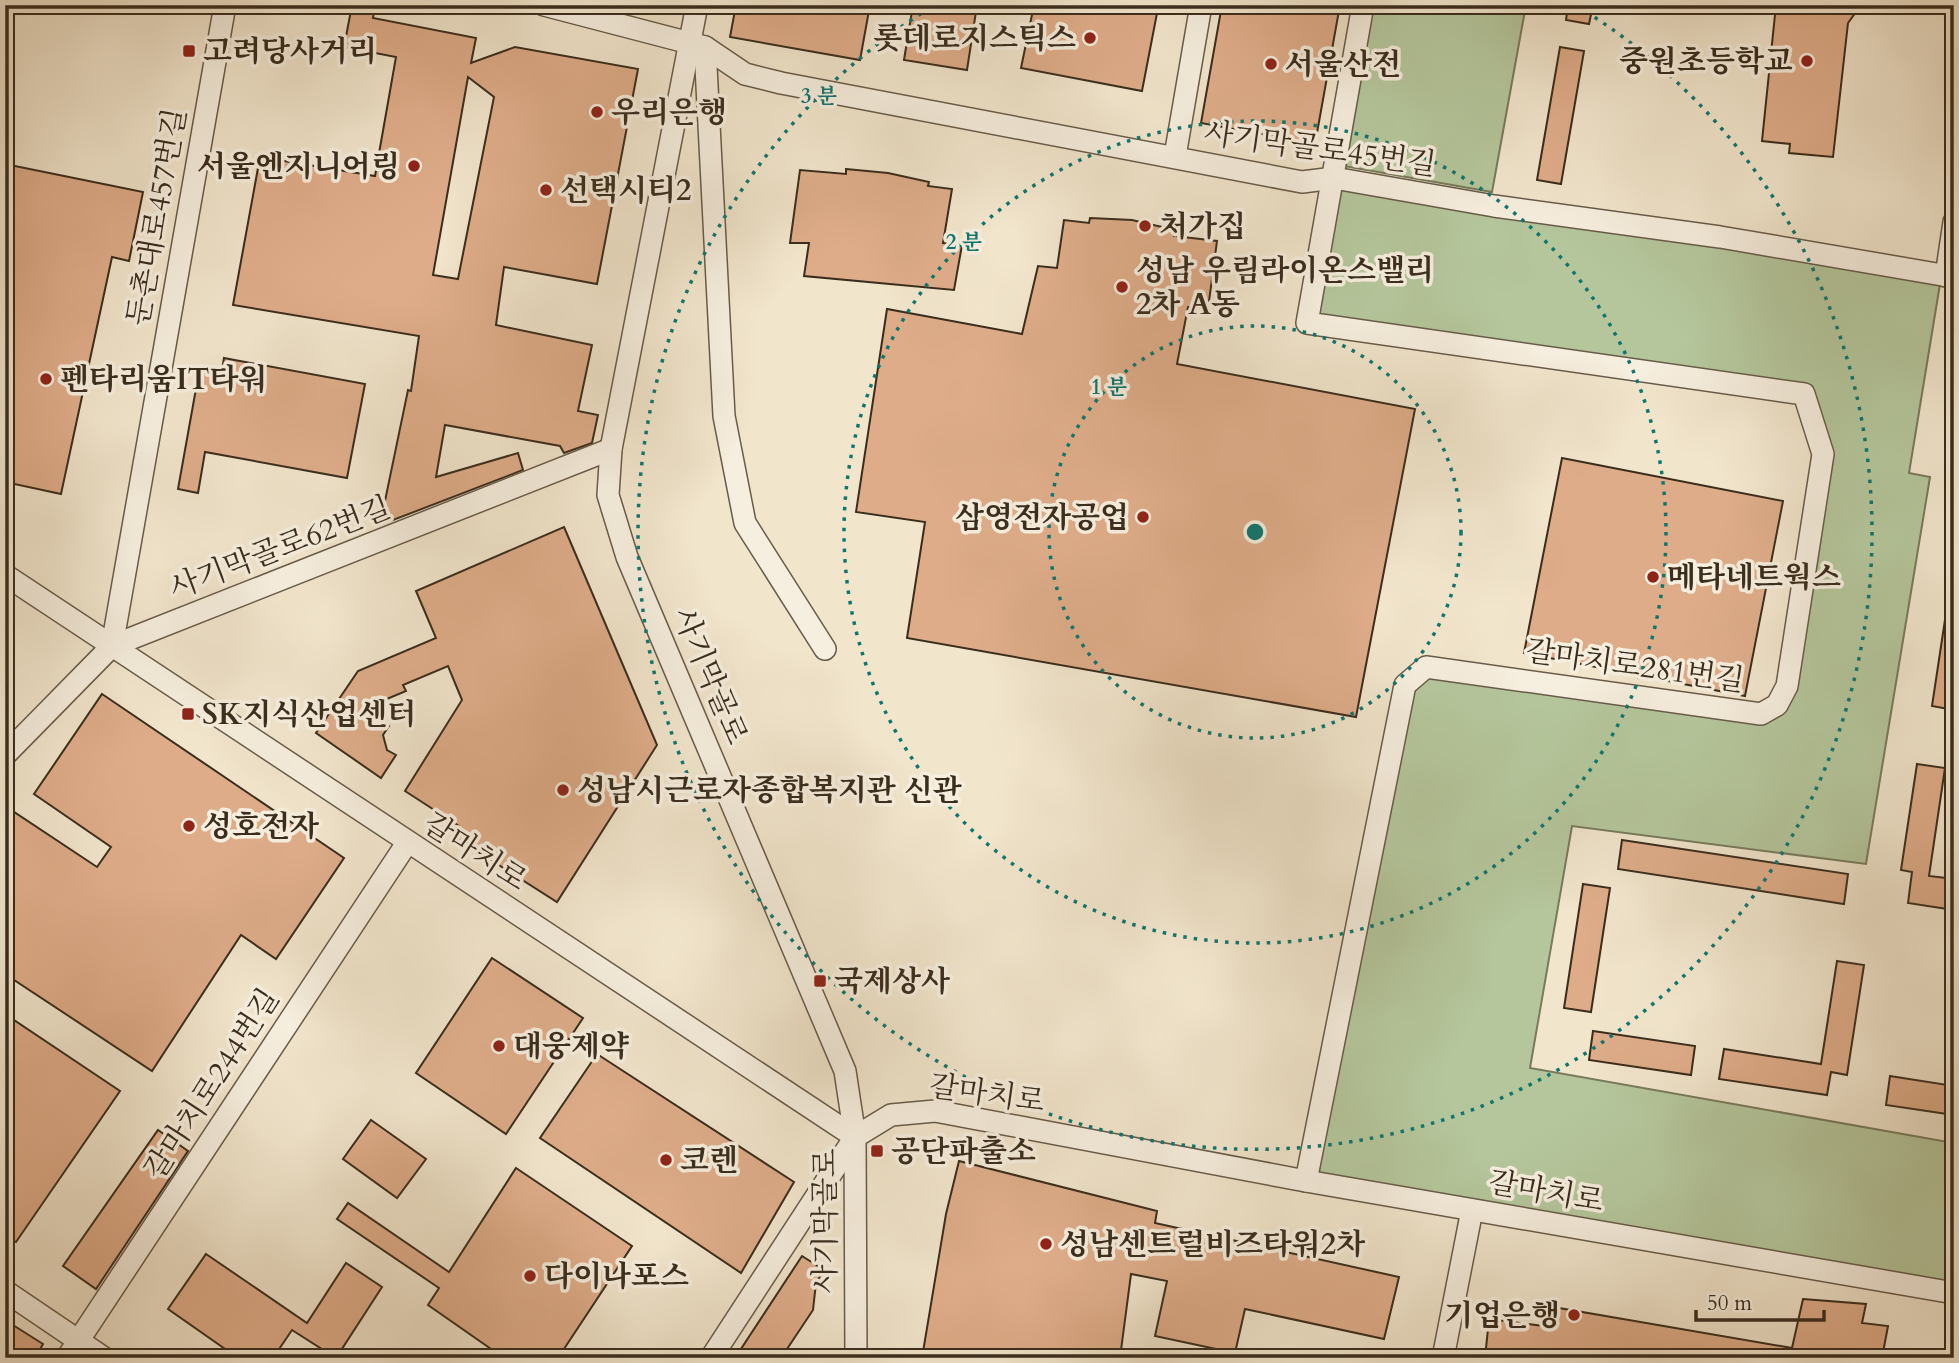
<svg xmlns="http://www.w3.org/2000/svg" width="1959" height="1363" font-family="Cardo,'Noto Serif KR',serif">
<style>
.green{fill:#b5c69c;stroke:#787a5c;stroke-width:2}
.building{fill:#deac89;stroke:#3a2d1d;stroke-width:2;fill-rule:evenodd}
.lines{fill:none;stroke-linecap:round;stroke-linejoin:round}
.minor-casing{stroke:#685b49;stroke-width:24}
.minor{stroke:#f6eede;stroke-width:21}
.ring{fill:none;stroke:#0f766e;stroke-width:3.5;stroke-dasharray:3.5 7}
.poi-dot{fill:#8f2418;stroke:#f6eede;stroke-width:2.5}
.labels{text-anchor:middle;dominant-baseline:central;stroke-width:7;stroke-linejoin:round;paint-order:stroke}
.poi-label{font-size:30px;font-weight:bold;fill:#3a2d1d;stroke:#f6eede;text-anchor:start}
.street-label{font-size:30px;fill:#3a2d1d;stroke:#f6eede}
.centre{fill:#0f766e;stroke:#f6eede;stroke-width:3.5}
.ring-label{font-size:21px;text-anchor:middle;font-weight:bold;fill:#0f766e;stroke:#f6eede;stroke-width:7;stroke-linejoin:round;paint-order:stroke}
</style>
<rect width="100%" height="100%" fill="#f1e5cc"/>
<filter id="stains"><feTurbulence type="fractalNoise" baseFrequency=".00286" numOctaves="4"/><feColorMatrix values="0 0 0 0 .2 0 0 0 0 .09 0 0 0 0 .02 0 0 0 .5 -.17"/></filter>
<radialGradient id="worn" r=".72"><stop offset=".6" stop-color="#630" stop-opacity="0"/><stop offset="1" stop-color="#630" stop-opacity=".3"/></radialGradient>
<g class="green">
<path d="M1364,5h162l-34,187 -154,-27z"/>
<path d="M1334,178l606,106 -31,189 21,4 -64,387 -294,-38 -42,242 424,75v150l-637,-111 88,-497 21,-18 351,38 46,-251 -19,-60 -497,-71z"/>
</g>
<g class="building">
<path d="M352,5h23l-2,13 103,20 -5,25 44,-16 123,22 -41,215 -93,-17 -8,58 96,20 -14,66 20,4 -6,28 -28,10 -4,-7 -115,-21 -9,52 82,-24 5,17 -143,55 28,-135 3,1 8,-55 -186,-31 27,-148 115,19 21,-119 -52,-10zM468,77l26,20 -36,182 -25,-4z"/>
<path d="M736,5h134l-10,55 -130,-23z"/>
<path d="M913,5h64l-10,65 -63,-10z"/>
<path d="M1034,5l124,3 -16,83 -121,-23z"/>
<path d="M1222,5h118l-25,139 -114,-21z"/>
<path d="M1568,5h25l-4,19 -23,-4z"/>
<path d="M1776,5h85l-13,18 -15,134 -44,-4 1,-9 -28,-3z"/>
<path d="M1560,47l24,4 -23,133 -24,-4z"/>
<path d="M5,164l138,28 -14,69 -17,-4 -51,237 -56,-12z"/>
<path d="M846,169l42,4 41,9 -1,4 24,3 -9,54 19,2 -8,45 -150,-14 5,-33h-19l10,-73 46,4z"/>
<path d="M1090,218l42,2 43,10 -1,6 43,5 -9,68 -20,-2 -11,57 238,45 -59,308 -449,-79 18,-116 -69,-10 31,-203 135,25 16,-68 19,2 7,-48 25,3z"/>
<path d="M224,358l141,26 -18,94 -142,-26 -7,41 -20,-4 21,-117 22,4z"/>
<path d="M1562,458l221,43 -38,195 -221,-43z"/>
<path d="M564,527l93,218 -100,157 -104,-66 6,-10 -54,-35 57,-91 -14,-34 -45,19 3,6 -43,18 26,17 -6,9 4,15 9,5 -15,23 -65,-45 42,-62 78,-33 -20,-47z"/>
<path d="M1946,613h8v97l-22,-4z"/>
<path d="M102,694l242,164 -68,101 -35,-24 -89,136 -147,-97v-155l6,-9 86,57 14,-20 -77,-53z"/>
<path d="M1917,764l28,4 -16,108 25,3v31l-46,-7 4,-31 -11,-2z"/>
<path d="M1622,840l226,34 -4,30 -226,-35z"/>
<path d="M1583,884l27,4 -19,124 -27,-4z"/>
<path d="M492,958l91,60 -77,116 -90,-61z"/>
<path d="M1837,961l27,4 -17,110 -16,-3 -4,23 -108,-16 5,-30 97,15z"/>
<path d="M5,1014l115,77 -104,151 -11,-7z"/>
<path d="M1593,1031l102,15 -4,29 -102,-15z"/>
<path d="M597,1054l197,128 -53,91 -201,-135z"/>
<path d="M1890,1076l64,10v29l-68,-10z"/>
<path d="M371,1120l55,39 -29,39 -54,-39z"/>
<path d="M158,1130l30,21 -92,138 -33,-23z"/>
<path d="M959,1161l198,50 -2,12 244,54 -15,62 -139,-30 -10,44 -80,-17 12,-55 -36,-7 -11,84h-198l24,-144z"/>
<path d="M516,1168l116,78 -74,112h-54l-76,-53 11,-17 -102,-69 11,-16 101,69z"/>
<path d="M206,1254l101,69 39,-60 36,24 -46,71 -44,-28 -19,28h-35l-70,-49z"/>
<path d="M802,1256l22,14 -8,13 -3,27 -32,48h-46z"/>
<path d="M1803,1299l63,5 -4,19 26,3 -6,32h-397l4,-39 63,8 1,-20 239,41z"/>
<path d="M5,1320l38,24 -8,14h-30z"/>
</g>
<g class="lines">
<g class="minor-casing">
<g id="minor">
<path d="M544,5l161,42 40,27 36,9 521,99 32,-4 160,28 226,31 234,40"/>
<path d="M697,5l-86,444 -3,46 19,62 218,514 10,66 1,221"/>
<path d="M705,47l19,369 21,107 80,126"/>
<path d="M1175,156l26,-151"/>
<path d="M1946,276l8,-54"/>
<path d="M5,575l850,562"/>
<path d="M112,646l113,-641"/>
<path d="M5,755l107,-109 499,-197"/>
<path d="M1306,1181l99,-496 21,-18 335,47 16,-9 10,-19 36,-232 -19,-60 -497,-71 56,-318"/>
<path d="M5,1291l99,67"/>
<path d="M67,1358l340,-515"/>
<path d="M711,1358l144,-221 36,-22 44,-4 371,70 648,112"/>
<path d="M1443,1358l29,-148"/>
</g>
</g>
<use href="#minor" class="minor"/>
</g>
<g class="ring">
<circle cx="1255" cy="532" r="206"/>
<circle cx="1255" cy="532" r="411"/>
<path d="M1577 6A617 617 0 1 1 933 6"/>
</g>
<g class="poi-dot">
<circle cx="1090" cy="38" r="7"/>
<rect x="182" y="44" width="14" height="14" rx="3.5"/>
<circle cx="1807" cy="61" r="7"/>
<circle cx="1271" cy="64" r="7"/>
<circle cx="597" cy="112" r="7"/>
<circle cx="414" cy="166" r="7"/>
<circle cx="546" cy="190" r="7"/>
<circle cx="1145" cy="226" r="7"/>
<circle cx="1122" cy="287" r="7"/>
<circle cx="46" cy="379" r="7"/>
<circle cx="1143" cy="517" r="7"/>
<circle cx="1653" cy="577" r="7"/>
<rect x="181" y="707" width="14" height="14" rx="3.5"/>
<circle cx="563" cy="790" r="7"/>
<circle cx="189" cy="826" r="7"/>
<rect x="813" y="974" width="14" height="14" rx="3.5"/>
<circle cx="499" cy="1046" r="7"/>
<rect x="870" y="1144" width="14" height="14" rx="3.5"/>
<circle cx="666" cy="1160" r="7"/>
<circle cx="1046" cy="1244" r="7"/>
<circle cx="530" cy="1276" r="7"/>
<circle cx="1574" cy="1315" r="7"/>
</g>
<g class="labels">
<g class="poi-label">
<text x="1076" y="38" text-anchor="end">롯데로지스틱스</text>
<text x="203" y="51">고려당사거리</text>
<text x="1793" y="61" text-anchor="end">중원초등학교</text>
<text x="1285" y="64">서울산전</text>
<text x="611" y="112">우리은행</text>
<text x="400" y="166" text-anchor="end">서울엔지니어링</text>
<text x="560" y="190">선택시티2</text>
<text x="1159" y="226">처가집</text>
<text x="1136" y="270">성남 우림라이온스밸리<tspan x="1136" dy="34">2차 A동</tspan></text>
<text x="60" y="379">펜타리움IT타워</text>
<text x="1129" y="517" text-anchor="end">삼영전자공업</text>
<text x="1667" y="577">메타네트웍스</text>
<text x="202" y="714">SK지식산업센터</text>
<text x="577" y="790">성남시근로자종합복지관 신관</text>
<text x="203" y="826">성호전자</text>
<text x="834" y="981">국제상사</text>
<text x="513" y="1046">대웅제약</text>
<text x="891" y="1151">공단파출소</text>
<text x="680" y="1160">코렌</text>
<text x="1060" y="1244">성남센트럴비즈타워2차</text>
<text x="544" y="1276">다이나포스</text>
<text x="1560" y="1315" text-anchor="end">기업은행</text>
</g>
<g class="street-label">
<text transform="translate(1320 149) rotate(8)">사기막골로45번길</text>
<text transform="translate(157 217) rotate(-80)">둔촌대로457번길</text>
<text transform="translate(280 548) rotate(-21)">사기막골로62번길</text>
<text transform="translate(1635 666) rotate(8)">갈마치로281번길</text>
<text transform="translate(710 676) rotate(67)">사기막골로</text>
<text transform="translate(475 852) rotate(33)">갈마치로</text>
<text transform="translate(212 1084) rotate(-57)">갈마치로244번길</text>
<text transform="translate(987 1094) rotate(8)">갈마치로</text>
<text transform="translate(1546 1192) rotate(10)">갈마치로</text>
<text transform="translate(825 1221) rotate(-90)">사기막골로</text>
</g>
</g>
<circle cx="1255" cy="532" r="10" class="centre"/>
<g class="ring-label">
<text x="819" y="103">3 분</text>
<text x="964" y="249">2 분</text>
<text x="1109" y="394">1 분</text>
</g>
<rect width="1959" height="1363" fill="none" stroke="#f1e5cc" stroke-width="28"/>
<rect x="7" y="7" width="1945" height="1349" fill="none" stroke="#3a2d1d" stroke-width="3.5"/>
<rect x="14" y="14" width="1931" height="1335" fill="none" stroke="#3a2d1d" stroke-width="2"/>
<path d="M1696 1310v10h128v-10" fill="none" stroke="#3a2d1d" stroke-width="3.5"/>
<text x="1707" y="1310" font-size="21" fill="#3a2d1d" stroke="#f6eede" stroke-width="5" paint-order="stroke">50 m</text>
<rect width="100%" height="100%" filter="url(#stains)"/>
<rect width="100%" height="100%" fill="url(#worn)"/>
</svg>
